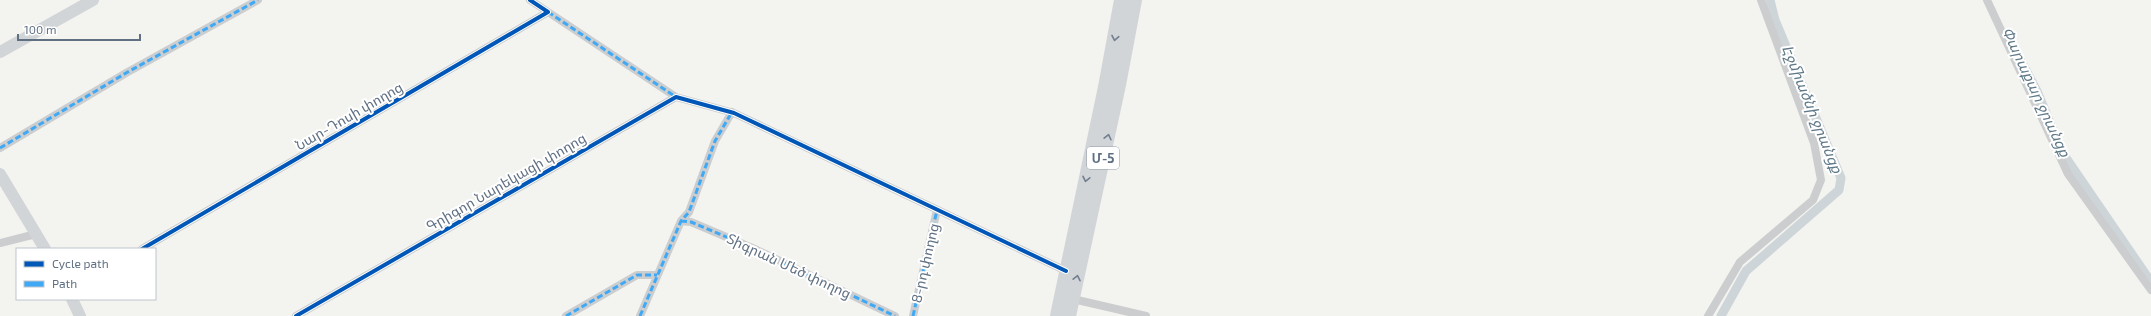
<svg xmlns="http://www.w3.org/2000/svg" width="2151" height="316" font-family="'Exo 2','Noto Sans Armenian',sans-serif">
<rect width="100%" height="100%" fill="#f3f3f0"/>
<g fill="none" stroke-linecap="round" stroke-linejoin="round">
<path stroke="#ced5d8" stroke-width="9" d="M 2006,33 L 2037,91 L 2062,152 L 2151,282
M 1721,316 L 1746,271 L 1839,190 L 1841,178 L 1775,20 L 1770,0"/>
<path stroke="#cccdce" stroke-width="8" d="M 1987,0 L 2068,174 L 2151,290
M 548,12 L 676,97
M 0,148 L 126,73 L 258,0
M 681,221 L 691,222 L 757,250 L 895,316
M 0,243 L 36,234
M 142,249 L 548,12 L 530,0
M 1073,299 L 1146,316
M 296,316 L 676,97 L 734,113 L 1066,271
M 566,316 L 637,275 L 657,275
M 640,316 L 681,221 L 689,212 L 715,141 L 732,112
M 913,316 L 937,210
M 1708,316 L 1740,262 L 1813,200 L 1821,180 L 1814,143 L 1761,0"/>
<path stroke="#d2d5d8" stroke-width="12" d="M 0,52 L 93,0
M 0,174 L 45,249
M 72,299 L 80,316"/>
<path stroke="#d2d5d8" stroke-width="14" d="M 1057,316 L 1105,87 L 1121,0
M 1069,316 L 1119,85 L 1135,0"/>
<path stroke="#3fa9f5" stroke-width="3" stroke-dasharray="6 3" stroke-linecap="butt" d="M 548,12 L 676,97
M 0,148 L 126,73 L 258,0
M 681,221 L 691,222 L 757,250 L 895,316
M 566,316 L 637,275 L 657,275
M 640,316 L 681,221 L 689,212 L 715,141 L 732,112
M 913,316 L 937,210"/>
<defs>
<path id="cycleway" d="M 142,249 L 548,12 L 530,0
M 296,316 L 676,97 L 734,113 L 1066,271"/>
</defs>
<use href="#cycleway" stroke="#fff" stroke-width="6"/>
<use href="#cycleway" stroke="#0057b8" stroke-width="4"/>
</g>
<defs><path id="oneway-chevron" d="M-2-3.5L2.5 0L-2 3.5" fill="none" stroke-width="1.6" stroke-linecap="round" stroke-linejoin="round"/></defs>
<g stroke="#717f90">
<use href="#oneway-chevron" transform="translate(1115 38) rotate(101)"/>
<use href="#oneway-chevron" transform="translate(1108 137) rotate(-77)"/>
<use href="#oneway-chevron" transform="translate(1086 179) rotate(102)"/>
<use href="#oneway-chevron" transform="translate(1077 278) rotate(-78)"/>
</g>
<g text-anchor="middle" stroke-width="4" stroke-linejoin="round" paint-order="stroke">
<rect fill="#fff" stroke="#909ba8" stroke-width="1" x="1087" y="147" width="32" height="22" rx="3"/>
<g font-size="13" font-weight="bold" fill="#607083">
<text x="1103" y="163">Մ-5</text>
</g>
<g font-size="14" fill="#607083" stroke="#fff">
<text transform="translate(349 116) rotate(-30)" y="5">Նար-Դոսի փողոց</text>
<text transform="translate(506 182) rotate(-30)" y="5">Գրիգոր Նարեկացի փողոց</text>
<text transform="translate(925 263) rotate(-77)" y="5">8-րդ փողոց</text>
<text transform="translate(789 266) rotate(25)" y="5">Տիգրան Մեծ փողոց</text>
</g>
<g font-size="15" font-style="italic" fill="#607988" stroke="#fff">
<text transform="translate(2036 92) rotate(65)" y="5">Փարաքար ջրանցք</text>
<text transform="translate(1812 109) rotate(68)" y="5">Էջմիածնի ջրանցք</text>
</g>
</g>
<rect x="16" y="248" width="140" height="52" fill="#ffffff" stroke="#bfc6cd"/>
<rect x="24" y="261" width="20" height="6" fill="#0057b8" stroke="#bfc6cd"/>
<text x="52" y="268" font-size="12" fill="#607083">Cycle path</text>
<rect x="24" y="281" width="20" height="6" fill="#3fa9f5" stroke="#bfc6cd"/>
<text x="52" y="288" font-size="12" fill="#607083">Path</text>
<path d="M18 34v6h122v-6" fill="none" stroke="#607083" stroke-width="2"/>
<text x="24" y="34" font-size="12" fill="#607083" stroke="#ffffff" stroke-width="3" paint-order="stroke">100 m</text>
</svg>
